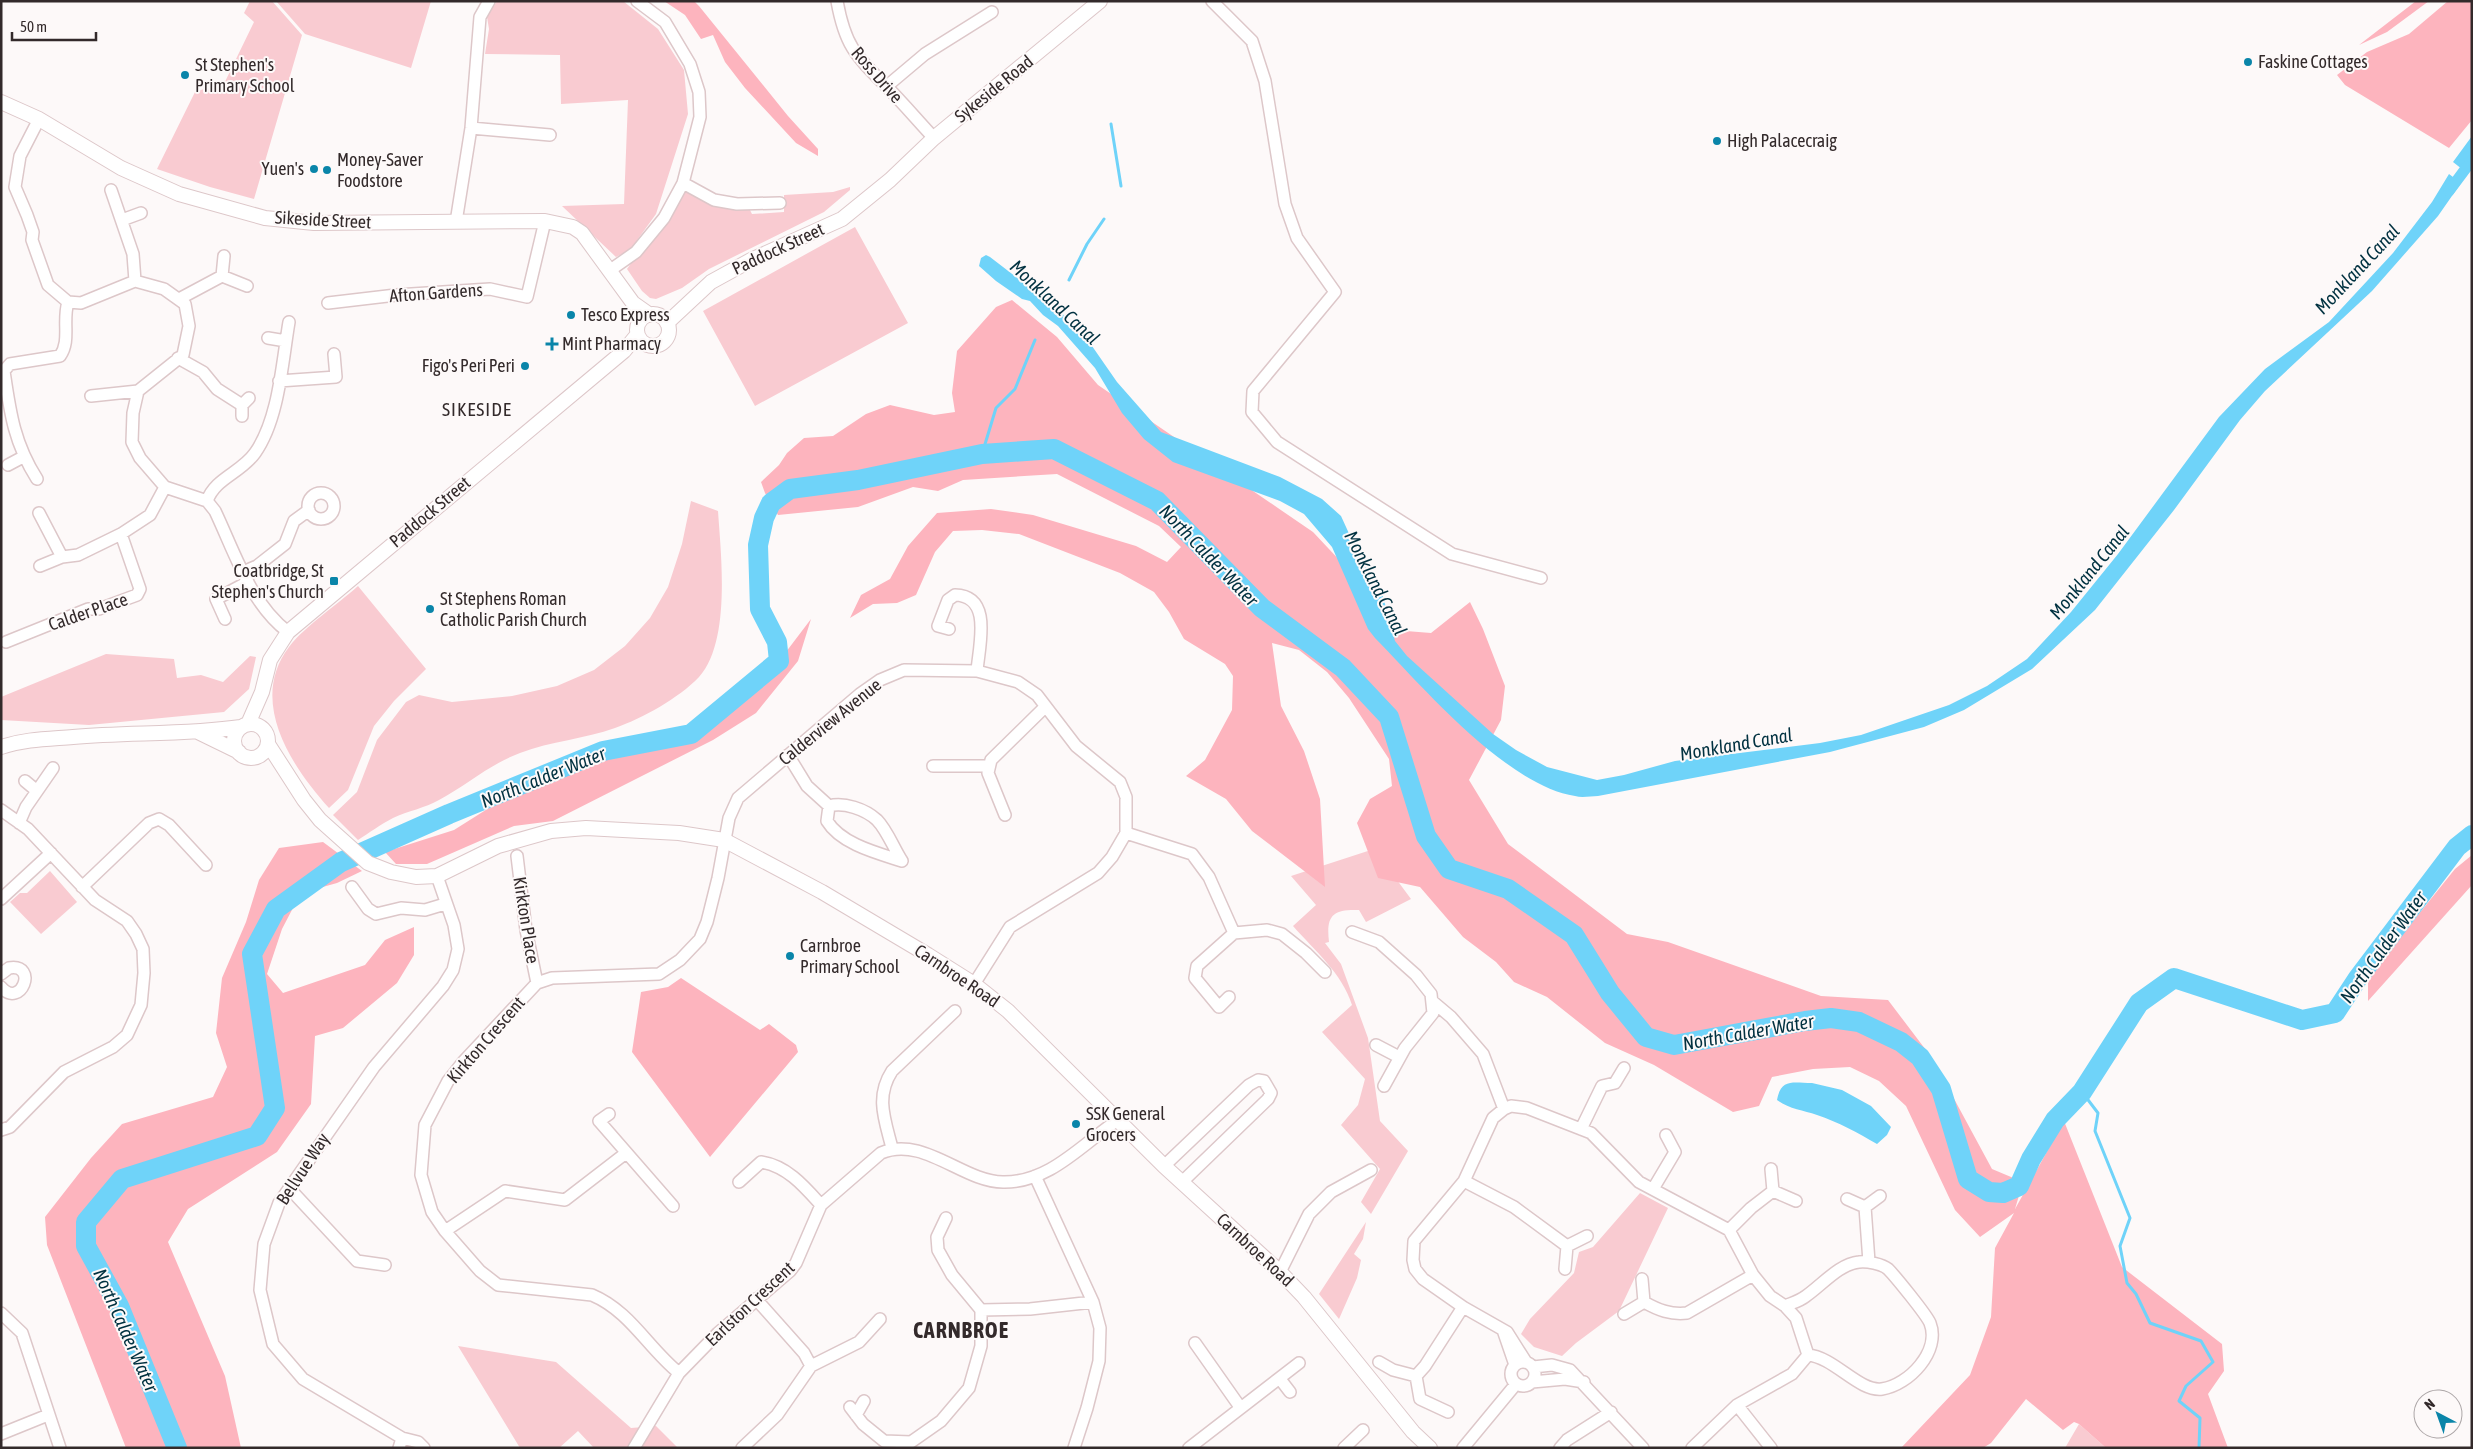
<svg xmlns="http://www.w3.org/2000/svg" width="2473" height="1449" font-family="'Asap Condensed',sans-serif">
<rect width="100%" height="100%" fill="#fdf9f9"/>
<path fill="#f9cbd1" d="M 250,1 L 272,1 L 302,35 L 254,199 L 210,187 L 157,169 L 195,92 L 207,88 L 220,92 L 254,22 L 244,13 Z
M 276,1 L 431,1 L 411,68 L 305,34 Z
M 497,1 L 623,1 L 658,29 L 684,70 L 688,114 L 656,214 L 630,250 L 616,257 L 562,206 L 624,204 L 628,100 L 561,104 L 560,55 L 485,54 L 489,29 L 487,17 Z
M 850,187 L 850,190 L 824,212 L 709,269 L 682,288 L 656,299 L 650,298 L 642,291 L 627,269 L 680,193 L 687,190 L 716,207 L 749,208 L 752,214 L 784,212 L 784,195 L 833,192 Z
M 855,227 L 908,323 L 755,406 L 703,311 Z
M 691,501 L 718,511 C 721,556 731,641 699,677 C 679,698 643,718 615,728 C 585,739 551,741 520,753 C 490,764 467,785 439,800 C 425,808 408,811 393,818 C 381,824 369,833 358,840 L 333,815 L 357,792 L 377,740 L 406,702 L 419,695 L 452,702 L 512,696 L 557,686 L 594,670 L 625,646 L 650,618 L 668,587 L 682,544 Z
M 358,586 L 426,669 L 394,701 L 374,726 L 348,790 L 329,808 C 291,766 248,701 289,647 C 305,626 338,604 358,586 Z
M 106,654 L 174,659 L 177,678 L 201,675 L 223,682 L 250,656 L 256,657 L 249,689 L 224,712 L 89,725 L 1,720 L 1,697 Z
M 1374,849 L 1411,899 L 1366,922 L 1359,910 C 1332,909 1326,916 1329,942 L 1325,943 L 1341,964 L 1368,1038 L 1380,1121 L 1408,1151 L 1371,1214 L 1361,1202 L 1380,1169 L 1341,1125 L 1358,1105 L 1365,1079 L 1322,1032 L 1352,1005 C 1342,973 1315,951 1293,926 L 1316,905 L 1291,876 Z
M 50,871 L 77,902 L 41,934 L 10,902 L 20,893 L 27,893 Z
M 1640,1193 L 1668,1208 L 1619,1311 L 1576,1343 L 1562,1356 L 1534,1347 L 1521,1334 L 1530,1319 L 1574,1273 L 1579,1252 L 1593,1247 Z
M 1366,1222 L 1363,1239 L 1354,1254 L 1361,1260 L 1357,1278 L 1339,1319 L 1319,1294 Z
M 458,1346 L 556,1362 L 631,1428 L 656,1426 L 678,1448 L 594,1448 L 578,1431 L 559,1448 L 520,1448 Z
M 2079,1424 L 2106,1448 L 2065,1448 Z"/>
<path fill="#fdb4be" d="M 664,1 L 694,1 L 699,6 L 788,116 L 818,149 L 818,156 L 796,143 L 745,88 L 725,62 L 713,35 L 701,39 L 685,15 Z
M 2416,1 L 2429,1 L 2387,32 L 2359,45 Z
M 2448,1 L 2472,1 L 2472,120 L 2449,148 L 2345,85 L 2337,75 L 2367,52 L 2409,34 Z
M 1012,300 L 1057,337 L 1098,385 L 1313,532 L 1406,631 L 1431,633 L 1470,602 L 1483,629 L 1505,686 L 1501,720 L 1469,780 L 1508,844 L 1627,934 L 1668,942 L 1821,996 L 1888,1000 L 1932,1058 L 1992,1169 L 2023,1182 L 2015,1209 L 2064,1121 L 2122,1267 L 2222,1344 L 2224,1371 L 2208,1394 L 2228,1448 L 2106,1448 L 2079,1424 L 2074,1422 L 2063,1430 L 2026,1399 L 1991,1443 L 1983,1448 L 1901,1448 L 1970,1375 L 1991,1317 L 1995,1248 L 2014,1213 L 1980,1237 L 1955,1210 L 1906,1106 L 1879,1081 L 1850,1067 L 1813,1069 L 1772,1077 L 1759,1106 L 1733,1112 L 1654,1065 L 1605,1043 L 1547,997 L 1514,982 L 1496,962 L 1463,937 L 1420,887 L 1378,878 L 1357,823 L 1370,799 L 1392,786 L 1389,759 L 1349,698 L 1327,672 L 1299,650 L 1272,643 L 1281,706 L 1304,751 L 1320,799 L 1325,887 L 1252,831 L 1226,799 L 1186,776 L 1205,760 L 1232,710 L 1233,676 L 1225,664 L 1184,639 L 1169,612 L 1154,592 L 1120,573 L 1019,534 L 982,530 L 953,531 L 935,552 L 916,595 L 897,603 L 873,604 L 850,618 L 861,595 L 890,579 L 908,546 L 937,513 L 991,509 L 1033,515 L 1136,546 L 1167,562 L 1181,547 L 1159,526 L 1057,474 L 963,480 L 938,491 L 913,487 L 858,507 L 778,515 L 765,493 L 761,482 L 779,465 L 787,453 L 804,438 L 833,436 L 866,414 L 890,405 L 934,415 L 955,412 L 952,393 L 957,351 L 996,307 Z
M 811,619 L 798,661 L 756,713 L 713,740 L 553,821 L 514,826 L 427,864 L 396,864 L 385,852 L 454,830 L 500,801 L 591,759 L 674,744 L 733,705 L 767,677 Z
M 323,842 L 362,871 L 337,883 L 312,890 L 294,906 L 282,929 L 267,974 L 283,993 L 365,965 L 385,940 L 414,927 L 414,955 L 397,983 L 343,1028 L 315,1036 L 311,1104 L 277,1152 L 188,1209 L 168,1242 L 225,1376 L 241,1448 L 126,1448 L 47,1245 L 45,1217 L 91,1158 L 122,1124 L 213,1097 L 227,1067 L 216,1033 L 222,978 L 246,922 L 259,880 L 279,848 Z
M 2472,855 L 2472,885 L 2368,1001 L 2368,977 L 2455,869 Z
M 681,978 L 760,1030 L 769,1024 L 796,1045 L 798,1052 L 710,1157 L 632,1052 L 641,992 L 668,987 Z"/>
<path fill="#6fd3f9" d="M 2472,136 L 2472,166 L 2467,173 L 2453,162 Z
M 2449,174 L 2461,183 L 2438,216 L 2372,291 L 2265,391 L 2240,420 L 2174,510 L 2095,610 L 2032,669 L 1964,710 L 1924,727 L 1830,752 L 1598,796 C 1591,796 1582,798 1575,796 C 1506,785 1423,687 1375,638 L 1368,629 L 1332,547 L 1304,514 L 1280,501 L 1173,462 L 1144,439 L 1122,413 L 1095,368 L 1058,326 L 1043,315 L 1030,301 L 1022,299 L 996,281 L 979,266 L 981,258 L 986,255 L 990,257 L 1058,309 L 1092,346 L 1117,382 L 1161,432 L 1280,477 L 1322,499 L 1341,516 L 1362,562 L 1381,589 L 1395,641 L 1407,656 L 1493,734 L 1516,750 L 1547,767 L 1597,780 L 1624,775 L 1675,761 L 1820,743 L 1861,735 L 1949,705 L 1987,686 L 2027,659 L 2071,612 L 2118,554 L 2219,417 L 2265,369 L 2329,322 L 2393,253 L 2432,202 Z
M 1812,1083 L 1842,1090 L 1871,1106 L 1891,1127 L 1887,1135 L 1877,1144 C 1858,1133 1838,1122 1817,1115 C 1803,1110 1789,1109 1777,1100 C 1781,1078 1793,1083 1812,1083 Z"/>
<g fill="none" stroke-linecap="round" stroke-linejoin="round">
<path stroke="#6fd3f9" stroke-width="3" d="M 1111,124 L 1121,186
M 1069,280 L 1087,244 L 1104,219
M 982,454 L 996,408 L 1015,389 L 1035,340
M 2082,1092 L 2098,1113 L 2095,1131 L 2130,1218 L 2120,1246 L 2127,1283 L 2136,1294 L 2150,1323 L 2201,1341 L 2213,1362 L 2186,1386 L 2179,1401 L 2200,1418 L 2199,1448"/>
<path stroke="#6fd3f9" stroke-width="11" d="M 2449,191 L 2472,160"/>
<path stroke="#6fd3f9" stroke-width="20" d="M 177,1448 L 119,1306 L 86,1246 L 86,1222 L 122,1179 L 257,1136 L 275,1108 L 252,954 L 276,909 L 341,862 L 449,814 L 603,751 L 691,734 L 779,661 L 777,642 L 760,609 L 758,545 L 764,518 L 771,503 L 790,489 L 858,480 L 982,454 L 1054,449 L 1157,501 L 1262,608 L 1343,668 L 1389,717 L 1426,836 L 1449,869 L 1508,889 L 1574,935 L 1610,993 L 1646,1037 L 1674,1045 L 1805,1021 L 1831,1018 L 1859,1022 L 1901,1042 L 1920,1057 L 1941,1089 L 1968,1179 L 1989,1192 L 2003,1193 L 2019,1186 L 2031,1159 L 2055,1120 L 2082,1092 L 2139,1003 L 2174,978 L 2302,1020 L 2335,1013 L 2358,978 L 2457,847 L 2472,835"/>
<defs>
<path id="minor" d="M 837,1 C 845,46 856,56 886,86 C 903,103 918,121 934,138
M 1212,1 L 1252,41 L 1265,81 L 1285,204 L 1297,238 L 1335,292 L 1253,391 L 1252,412 L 1277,442 L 1452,554 L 1541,578
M 887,86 L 925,54 L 992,12
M 39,119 L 20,156 L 15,187 L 27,215 L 33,232 L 32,240 L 48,285 L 68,302
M 471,128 L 550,135
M 683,183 L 714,200 L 737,204 L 780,203
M 111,190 L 133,254 L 135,281
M 122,220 L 141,213
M 456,222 L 471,128 L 480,17 L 489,1
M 609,271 L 636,252 L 664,218 L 683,183 L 700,117 L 699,92 L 690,64 L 665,22 L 637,1
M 222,276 L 224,256
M 179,299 L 222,276 L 247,286
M 68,302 L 81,303 L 135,281 L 164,289 L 185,304 L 189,326 L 183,355 L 138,391 L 133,413 L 132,442 L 140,458 L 165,487
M 328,303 L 396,295 L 490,289 L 527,297 L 545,221
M 268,338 L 286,341
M 178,358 L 203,372 L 217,389 L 242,405
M 279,381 L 336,377 L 334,354
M 91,396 L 138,391
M 242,416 L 242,405 L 249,398
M 8,465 L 23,457
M 37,479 C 14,443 10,412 4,371 L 10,364 L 60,356 C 71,341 62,321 68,302
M308 506a13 13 0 1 1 26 0a13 13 0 1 1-26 0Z
M 207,501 C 215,478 241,473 255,453 C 279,419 282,363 289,322
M 39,513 L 62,557
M 40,566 L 62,557 L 78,555 L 121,534 L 150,515 L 165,487 L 207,501 L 215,511 C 235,553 250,603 288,632
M 243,572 L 257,566 L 285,544 L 294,521 L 309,510
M 225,619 L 216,599 L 248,582
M 949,629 L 938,626 L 948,600 L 955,595 C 993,596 979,645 977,671
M 6,642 L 88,609 L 99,609 L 137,595 L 140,589 L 121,534
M 788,755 L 807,786 L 829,806 C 844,802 865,809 877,820 C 887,830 894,849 902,861 C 877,853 841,844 827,821 L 829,806
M 933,766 L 989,766
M 25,781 L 37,791
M 1,810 L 28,829 L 95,900 L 127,921 L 136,934 L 143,949 L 144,973 L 141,1005 L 127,1035 L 113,1047 L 64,1072 L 10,1127 L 1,1130
M 1005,815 L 988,773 L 991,760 L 1045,707
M 19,823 L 26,807 L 53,768
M 1126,833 L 1192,854 L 1209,877 L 1234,933
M 517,856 L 526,930 L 537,983
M 82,887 L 149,823 L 159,819 L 169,825 L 206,865
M 352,887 L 368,909 L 376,914 L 401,908 L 425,910 L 445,904
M 1,899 L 51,853
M 1352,932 L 1379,942 L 1416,975 L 1431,994 L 1433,1013 L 1405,1048 L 1384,1086
M 1,974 L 9,968 C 39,963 21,1010 1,987
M 1229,997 L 1219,1007 L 1195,978 L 1197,966 L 1234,933 L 1267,930 L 1282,934 L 1306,953 L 1325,972
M 1432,1001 L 1451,1017 L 1483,1054 L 1504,1109
M 1376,1045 L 1399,1057
M 609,1114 L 599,1121 L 673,1206
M 1581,1129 L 1602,1086 L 1615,1083 L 1624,1068
M 892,1148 C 885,1120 875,1097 892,1071 L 955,1011
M 1164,1166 L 1249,1085 L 1258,1080 L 1264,1081 L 1271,1093 L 1268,1099 L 1182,1182
M 1035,1176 L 1093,1302 L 1100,1328 L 1099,1361 L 1087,1408 L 1074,1448
M 1464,1181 L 1514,1207 L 1567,1246 L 1565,1269
M 739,1182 L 761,1162 C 787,1166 804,1186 821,1205
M 289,1188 L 357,1261 L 385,1265
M 1653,1189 L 1675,1152 L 1666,1135
M 1773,1191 L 1796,1201
M 1847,1199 L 1865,1207 L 1880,1196
M 1865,1207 L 1869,1262
M 1729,1230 L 1751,1208 L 1773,1191 L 1771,1169
M 445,1231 L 505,1191 L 565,1200 L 626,1153
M 1567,1246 L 1587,1236
M 1280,1272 L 1309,1214 L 1331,1192 L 1371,1170
M 756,1299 L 804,1353 L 811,1366
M 1644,1302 C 1658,1310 1671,1315 1687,1313 L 1753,1275
M 1785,1306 C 1792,1303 1800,1301 1806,1296 C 1822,1285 1839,1264 1859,1262 C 1867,1261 1882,1264 1888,1269 C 1895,1276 1926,1314 1930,1323 C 1941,1351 1909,1385 1882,1389 C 1859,1392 1834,1357 1808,1355
M 981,1310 L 1030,1309 L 1093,1302
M 1,1313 L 22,1333 L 60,1448
M 1624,1314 L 1644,1302 L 1642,1279
M 1504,1333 L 1515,1365
M 1195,1343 L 1240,1407
M1511 1374a12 12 0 1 1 24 0a12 12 0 1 1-24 0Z
M 1379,1362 L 1393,1370 L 1416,1376 L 1420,1399 L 1448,1412
M 1526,1362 L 1507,1332 L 1463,1307 L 1423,1279 L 1415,1269 L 1413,1260 L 1414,1241 L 1464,1181 L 1493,1118 L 1504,1109 L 1511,1106 L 1527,1108 L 1591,1133 L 1639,1182 L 1729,1230 L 1753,1275 L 1770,1296 L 1785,1306 L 1796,1318 L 1808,1355 L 1792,1374 L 1737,1405 L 1692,1448
M 1533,1367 L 1552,1365 L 1570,1370 L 1643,1448
M 679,1373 C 648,1348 630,1311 592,1295 L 498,1285 L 480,1271 L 445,1231 L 432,1212 L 421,1175 L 425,1125 L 448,1081 L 463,1062 L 537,983 L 552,978 L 659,974 L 680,960 L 700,939 L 707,922 L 718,878 L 729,818 L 738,798 L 860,694 L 880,680 L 904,670 L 977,671 L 1018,682 L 1037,695 L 1076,746 L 1120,782 L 1126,797 L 1126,833 L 1112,857 L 1098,873 L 1010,927 L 974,984
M 1416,1376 L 1425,1366 L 1463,1307
M 1280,1379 L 1290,1392
M 1532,1382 L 1565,1379 L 1584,1382
M 1737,1405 L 1771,1448
M 850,1407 L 863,1424 L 884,1441 L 911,1442 L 941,1421 L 969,1388 L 981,1346 L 981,1310 L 952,1275 L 938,1250 L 937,1237 L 946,1218
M 856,1415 L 864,1401
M 1,1434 L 48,1415
M 402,1438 L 303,1379 L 273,1344 L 260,1290 L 264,1244 L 279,1203 L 374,1067 L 443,986 L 453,970 L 458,949 L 454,925 L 437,876
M 399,1448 L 402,1438 L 418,1442 L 424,1448
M 634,1448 L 679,1373 L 718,1333 L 790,1271 L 796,1263 L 821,1205 L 881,1153 C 923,1135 963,1182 1003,1182 C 1050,1183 1083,1143 1118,1120
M 742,1448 L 777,1415 L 811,1366 L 859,1342 L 880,1319
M 1189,1448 L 1299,1363
M 1344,1448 L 1363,1430
M 1463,1448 L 1516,1384
M 1560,1448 L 1567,1440 L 1611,1412"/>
<path id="tertiary" d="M 1,102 L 39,119 L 121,168 L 179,194 L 265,218 L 314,223 L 545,221 L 573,227 L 582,233 L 633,303 L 650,315
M637 330a16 16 0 1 1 32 0a16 16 0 1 1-32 0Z
M 667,323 L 711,282 L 751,260 L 842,219 L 890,180 L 934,138 L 1100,1
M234 741a17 17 0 1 1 34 0a17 17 0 1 1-34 0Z
M 248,724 L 262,692 L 270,660 L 288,632 L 624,351 L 637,335
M 198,732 L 239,752
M 268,744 L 304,800 L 320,820 L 368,863 L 391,872 L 416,877 L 437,876 L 498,846 L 551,831 L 586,828 L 679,833 L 724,840 L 822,892 L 928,955 L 974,984 L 1008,1011 L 1164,1166 L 1280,1272 L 1304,1297 L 1413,1432 L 1430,1448
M 1,747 C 25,739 48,739 73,737 C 129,732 186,735 241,727"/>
</defs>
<use href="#minor" stroke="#ddc7c9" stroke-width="14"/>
<use href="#tertiary" stroke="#ddc7c9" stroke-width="16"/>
<use href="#minor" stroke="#fff" stroke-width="11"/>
<use href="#tertiary" stroke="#fff" stroke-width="14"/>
</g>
<g fill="#0a85a9" stroke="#fdf9f9" stroke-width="2">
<circle cx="2248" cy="62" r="5"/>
<circle cx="185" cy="75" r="5"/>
<circle cx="1717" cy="141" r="5"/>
<circle cx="314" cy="169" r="5"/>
<circle cx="327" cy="170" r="5"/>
<circle cx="571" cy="315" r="5"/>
<path d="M549.5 336.5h5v5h5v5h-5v5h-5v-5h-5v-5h5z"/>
<circle cx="525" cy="366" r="5"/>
<rect x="329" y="576" width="10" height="10" rx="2.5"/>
<circle cx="430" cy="609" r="5"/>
<circle cx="790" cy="956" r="5"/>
<circle cx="1076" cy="1124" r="5"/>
</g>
<g text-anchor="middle" stroke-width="4" stroke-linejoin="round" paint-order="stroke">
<g font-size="18" fill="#332a2b" stroke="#fdf9f9" text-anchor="start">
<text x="2258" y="68">Faskine Cottages</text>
<text x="195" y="71">St Stephen's<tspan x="195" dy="21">Primary School</tspan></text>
<text x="1727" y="147">High Palacecraig</text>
<text x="337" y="166">Money-Saver<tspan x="337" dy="21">Foodstore</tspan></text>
<text x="304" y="175" text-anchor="end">Yuen's</text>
<text x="581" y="321">Tesco Express</text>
<text x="562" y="350">Mint Pharmacy</text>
<text x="515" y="372" text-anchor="end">Figo's Peri Peri</text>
<text x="324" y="577" text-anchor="end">Coatbridge, St<tspan x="324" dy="21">Stephen's Church</tspan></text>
<text x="440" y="605">St Stephens Roman<tspan x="440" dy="21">Catholic Parish Church</tspan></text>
<text x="800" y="952">Carnbroe<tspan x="800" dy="21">Primary School</tspan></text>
<text x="1086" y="1120">SSK General<tspan x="1086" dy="21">Grocers</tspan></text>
</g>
<g font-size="18" fill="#332a2b" stroke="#fdf9f9">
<text transform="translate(877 75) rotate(49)" y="6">Ross Drive</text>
<text transform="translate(994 89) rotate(-39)" y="6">Sykeside Road</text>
<text transform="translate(323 220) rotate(3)" y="6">Sikeside Street</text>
<text transform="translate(778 249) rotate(-25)" y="6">Paddock Street</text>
<text transform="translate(436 293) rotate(-4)" y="6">Afton Gardens</text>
<text transform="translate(430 512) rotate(-40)" y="6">Paddock Street</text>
<text transform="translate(88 612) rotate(-19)" y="6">Calder Place</text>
<text transform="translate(830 722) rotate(-39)" y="6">Calderview Avenue</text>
<text transform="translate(526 920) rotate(81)" y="6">Kirkton Place</text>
<text transform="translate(957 976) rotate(34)" y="6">Carnbroe Road</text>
<text transform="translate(486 1040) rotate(-49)" y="6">Kirkton Crescent</text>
<text transform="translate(303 1169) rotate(-57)" y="6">Bellvue Way</text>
<text transform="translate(1255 1250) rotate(43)" y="6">Carnbroe Road</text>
<text transform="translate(750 1304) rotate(-43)" y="6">Earlston Crescent</text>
</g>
<g font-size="19" font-style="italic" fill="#013140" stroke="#fdf9f9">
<text transform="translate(2357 269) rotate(-47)" y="7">Monkland Canal</text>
<text transform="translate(1055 302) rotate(43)" y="7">Monkland Canal</text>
<text transform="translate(1209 555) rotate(46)" y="7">North Calder Water</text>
<text transform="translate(2089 572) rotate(-51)" y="7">Monkland Canal</text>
<text transform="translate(1376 583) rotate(63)" y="7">Monkland Canal</text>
<text transform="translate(1736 744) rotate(-10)" y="7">Monkland Canal</text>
<text transform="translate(543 777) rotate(-22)" y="7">North Calder Water</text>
<text transform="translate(2383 947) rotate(-54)" y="7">North Calder Water</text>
<text transform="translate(1748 1032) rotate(-10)" y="7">North Calder Water</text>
<text transform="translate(126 1330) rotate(66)" y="7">North Calder Water</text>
</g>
<g font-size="19" letter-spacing="1" fill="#332a2b" stroke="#fdf9f9">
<text x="477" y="416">SIKESIDE</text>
</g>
<g font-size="22" font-weight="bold" letter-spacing="1" fill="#332a2b" stroke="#fdf9f9">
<text x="961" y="1338">CARNBROE</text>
</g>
</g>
<rect width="2473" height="1449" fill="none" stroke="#332a2b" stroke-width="5"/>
<g transform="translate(2438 1414) rotate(319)"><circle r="24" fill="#fdf9f9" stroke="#aca6a7"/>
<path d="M0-4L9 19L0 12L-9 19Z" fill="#0a85a9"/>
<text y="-8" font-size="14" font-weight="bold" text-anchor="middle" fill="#332a2b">N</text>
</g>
<path d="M12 32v8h84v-8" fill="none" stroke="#332a2b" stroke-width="2.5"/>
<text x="20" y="32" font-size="15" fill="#332a2b" stroke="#fdf9f9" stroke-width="4" paint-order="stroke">50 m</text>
</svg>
